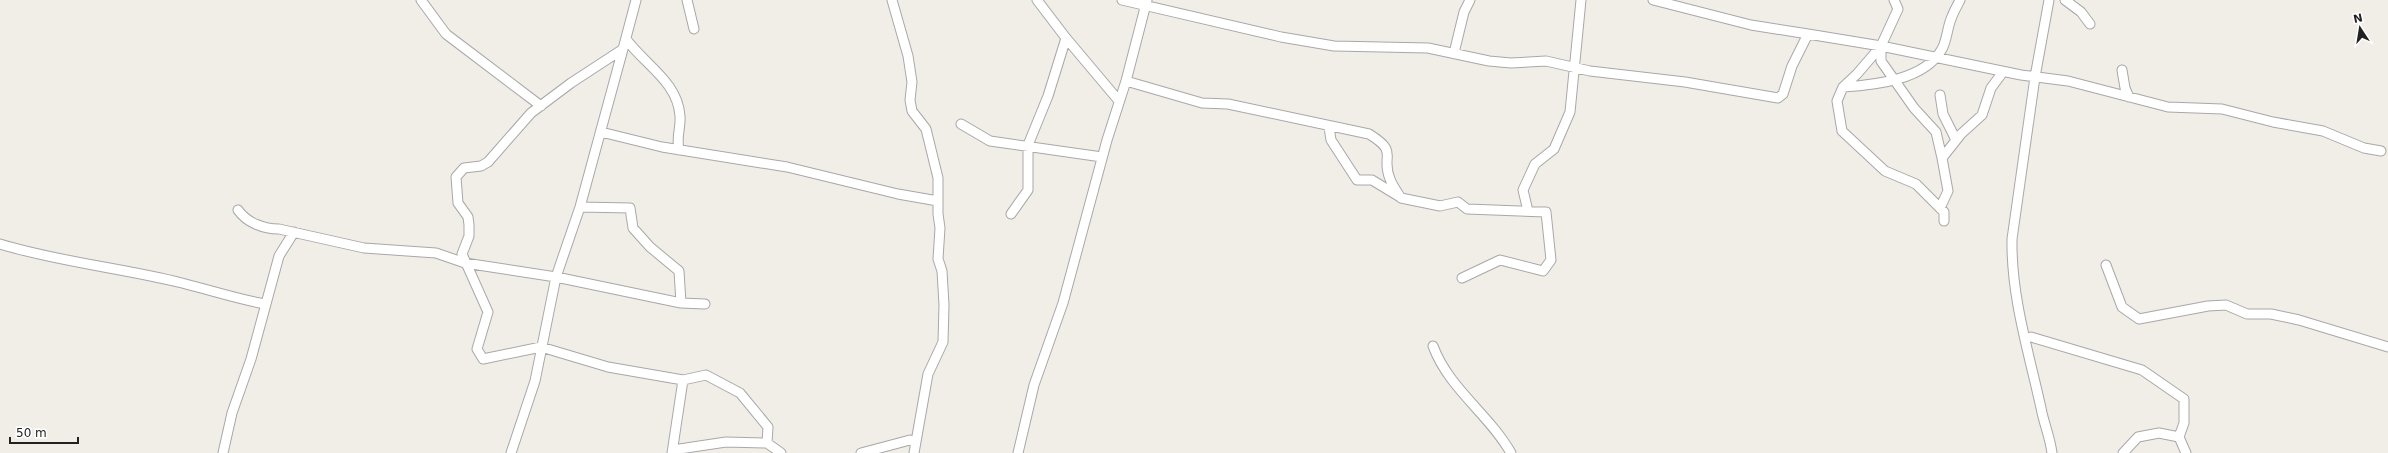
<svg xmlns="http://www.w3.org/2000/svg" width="2388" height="453" font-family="'DejaVu Sans',sans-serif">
<rect width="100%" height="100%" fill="#f1eee7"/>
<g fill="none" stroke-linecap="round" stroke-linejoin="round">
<defs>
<path id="street" d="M 421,0 L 446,34 L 541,106
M 636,0 L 623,49 L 571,83 L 531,113 L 488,162 L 481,166 L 464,168 L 456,177 L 458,203 L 468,217 L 469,225 L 469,236 L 462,254 L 488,312 L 477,349 L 483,359 L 541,347 L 608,367 L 683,380 L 706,375 L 740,393 L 768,427 L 767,443
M 687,0 L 694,29
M 892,0 L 908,56 L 912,82 L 910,100 L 912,111 L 926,129 L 938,178 L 938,214 L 940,228 L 938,259 L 942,271 L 944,305 L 943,342 L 928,374 L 914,453
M 1122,0 L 1281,37 L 1334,46 L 1428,48 L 1489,61 L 1511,63 L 1546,61 L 1590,71 L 1685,82 L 1778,98 L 1783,94 L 1792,66 L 1808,34 L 1881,46 L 2021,75 L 2068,81 L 2168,107 L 2222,109 L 2273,122 L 2323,131 L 2364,148 L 2381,151
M 1653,0 L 1751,25 L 1808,34
M 1894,0 L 1898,9 L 1881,46 L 1881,61 L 1914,108 L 1936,132 L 1942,158 L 1961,134 L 1982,115 L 1991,88 L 2003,72
M 2049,0 L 2035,77 L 2012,239 C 2011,297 2029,353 2041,408 C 2044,424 2050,437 2052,453
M 2065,0 L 2081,12 L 2090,24
M 1066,38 L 1119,101
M 626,39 C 644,64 678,82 680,116 C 681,129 676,135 679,150
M 1881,46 L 1857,74 L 1843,87 L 1837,101 L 1842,131 L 1885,171 L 1916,184 L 1944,212 L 1944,221
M 1454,53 L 1464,12 L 1470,0
M 2122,70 L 2125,88 L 2129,97
M 1126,81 L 1202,103 L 1228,104 L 1369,134 C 1400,153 1380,155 1390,179 C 1392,185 1397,192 1401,198 L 1440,206 L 1458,202 L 1467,209 L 1546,212 L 1551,260 L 1543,271 L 1500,260 L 1462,278
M 1843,87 C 1875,85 1925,80 1942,49 C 1947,40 1947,29 1951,19 C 1953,13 1957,6 1960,0
M 1940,95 L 1943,114 L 1956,140
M 961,124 L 990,141 L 1102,157
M 1329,127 L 1331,140 L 1357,180 L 1372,180 L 1400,197
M 601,132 L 662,147 L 787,167 L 898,194 L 938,201
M 580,207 L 630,208 L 633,228 L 650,247 L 679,271 L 681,303
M 1940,208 L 1948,191 L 1942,158
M 238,210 C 247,223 264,229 279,229 L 364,248 L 436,253 L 465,263 L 556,277 L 580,207 L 623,49
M 1528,211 L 1523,190 L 1535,164 L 1554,149 L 1570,112 L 1581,0
M 1011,214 L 1028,190 L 1028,145 L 1048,96 L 1066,38 L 1037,0
M 0,244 C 59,262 122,268 182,283 C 210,290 237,299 265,304
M 2106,265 L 2122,307 L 2139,319 L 2208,306 L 2226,305 L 2247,314 L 2271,314 L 2299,320 L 2388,347
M 2031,337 L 2142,370 L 2184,399 L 2184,423 L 2179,437
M 1433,346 C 1449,389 1489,414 1511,453
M 673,450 L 726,442 L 767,443 L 781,453
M 223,453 L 232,413 L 251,359 L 279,256 L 294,232
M 511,453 L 535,381 L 556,277 L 681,303 L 705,304
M 672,453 L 683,380
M 861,453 L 910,440 L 915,443
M 1018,453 L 1034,385 L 1063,303 L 1107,140 L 1126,81 L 1147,0
M 2123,453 L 2138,437 L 2159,433 L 2179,437 L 2186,453"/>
</defs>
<use href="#street" stroke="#a8a8a8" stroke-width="11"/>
<use href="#street" stroke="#fff" stroke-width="9"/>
</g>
<g transform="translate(2360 28) rotate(348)" stroke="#ffffff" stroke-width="3" paint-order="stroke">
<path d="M0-3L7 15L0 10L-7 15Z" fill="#212121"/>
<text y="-6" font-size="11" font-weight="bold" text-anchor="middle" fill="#212121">N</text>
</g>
<path d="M10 437v6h68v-6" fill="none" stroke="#212121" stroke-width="2"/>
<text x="16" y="437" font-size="12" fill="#212121" stroke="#ffffff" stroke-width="3" paint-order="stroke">50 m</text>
</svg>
